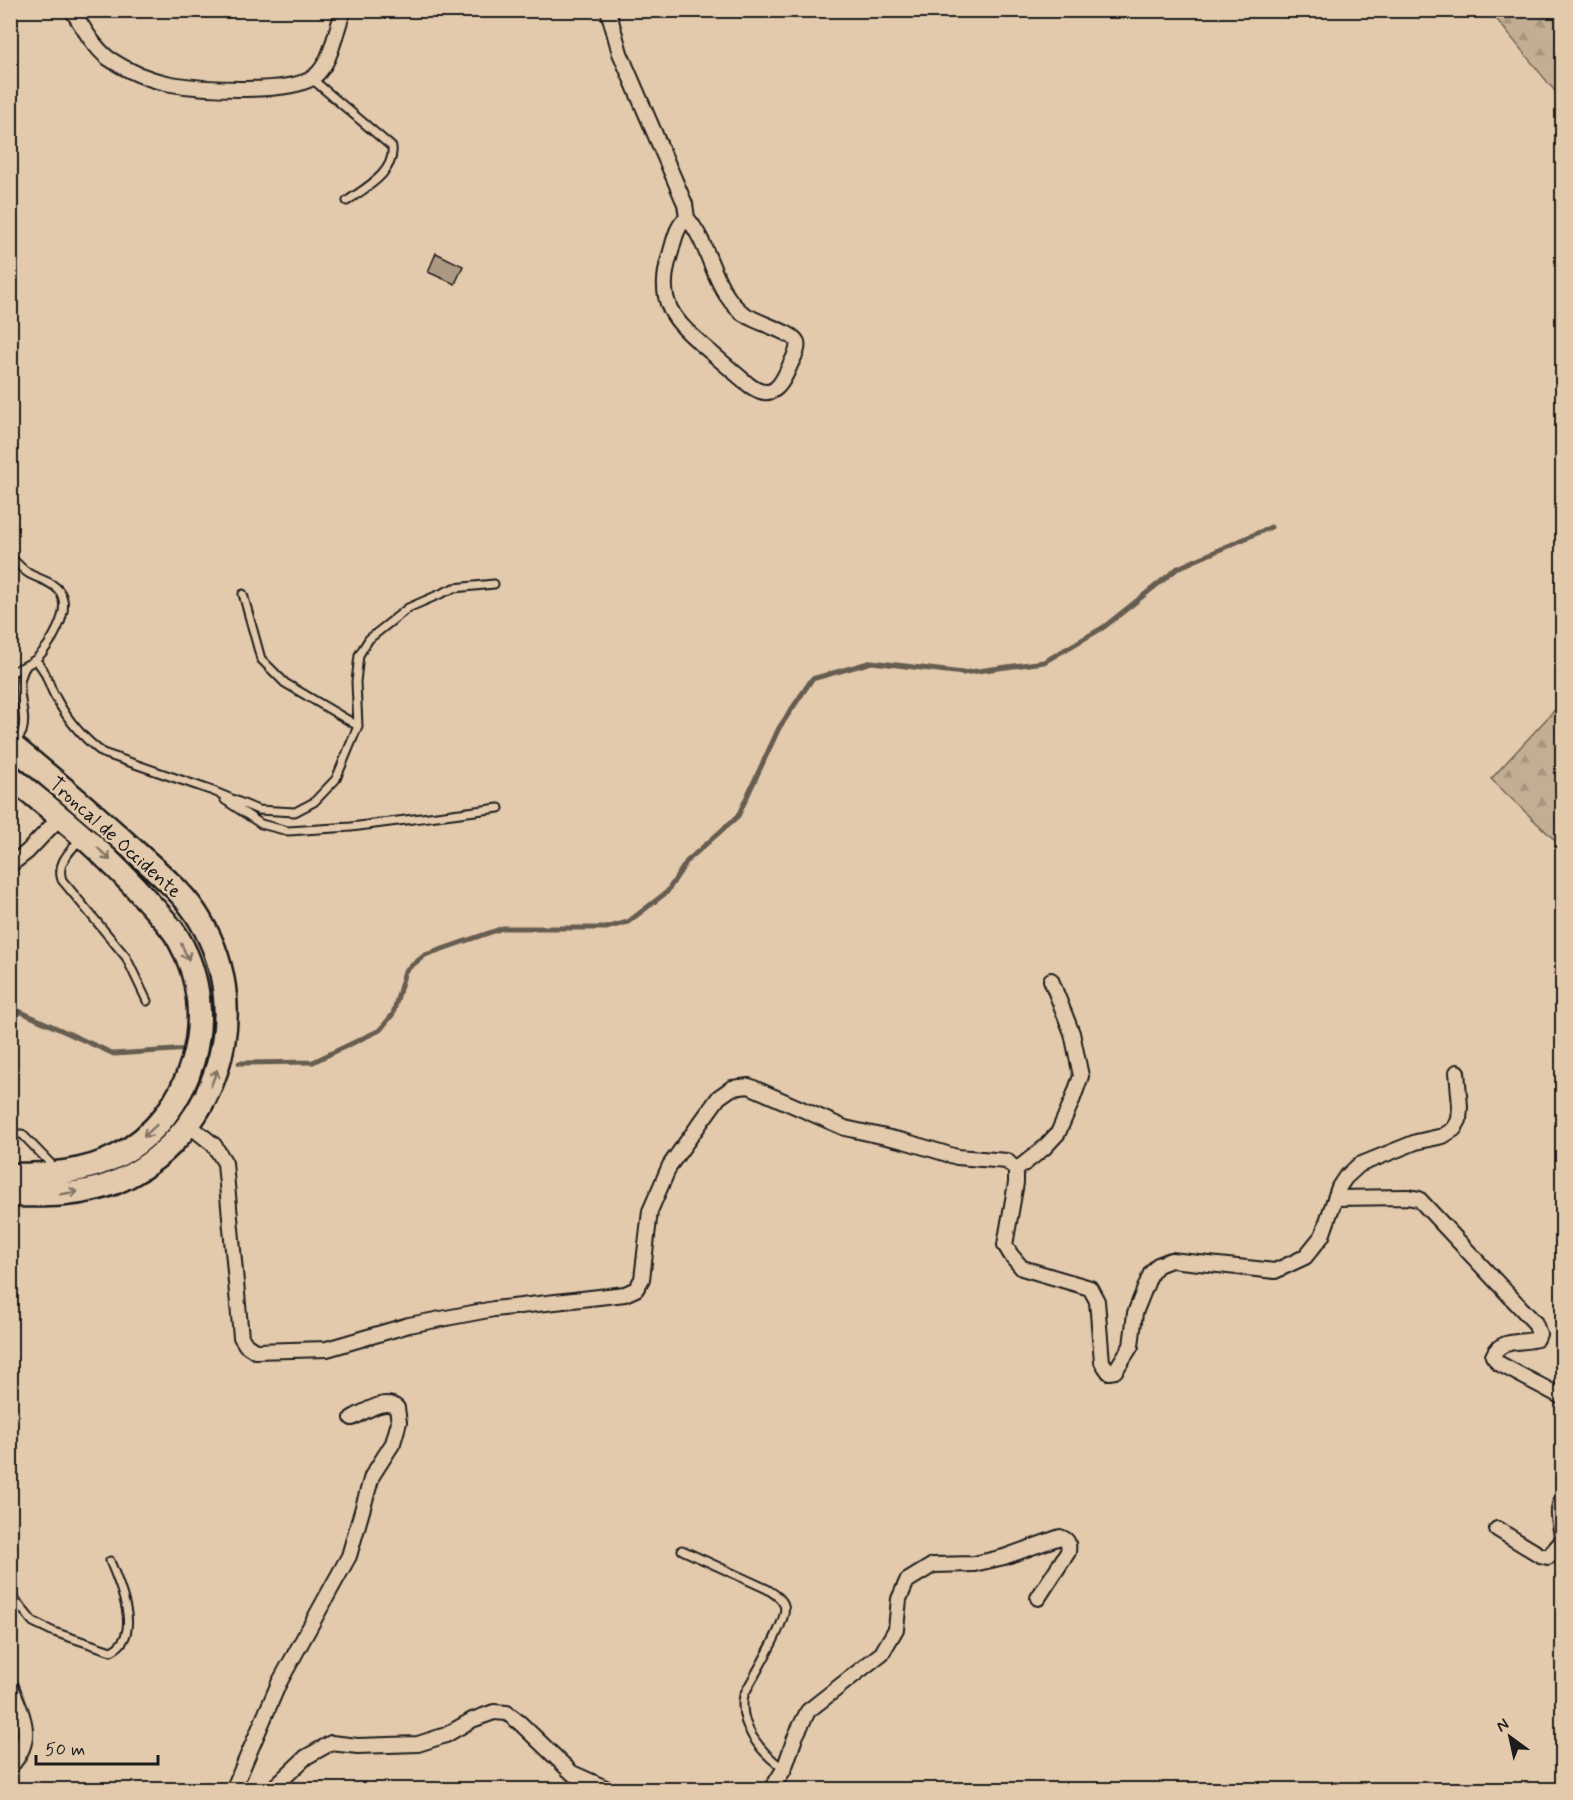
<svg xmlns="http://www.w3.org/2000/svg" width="1573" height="1800" font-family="Mynerve,sans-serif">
<defs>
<pattern id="forest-firs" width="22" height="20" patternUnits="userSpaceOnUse" patternTransform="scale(1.5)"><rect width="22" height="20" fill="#c3ae94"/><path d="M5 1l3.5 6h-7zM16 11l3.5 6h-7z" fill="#a7957f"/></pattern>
</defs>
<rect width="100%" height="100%" fill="#e4caac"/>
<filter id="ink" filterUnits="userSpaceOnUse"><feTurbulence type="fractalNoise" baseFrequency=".0167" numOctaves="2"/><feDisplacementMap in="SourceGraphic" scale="12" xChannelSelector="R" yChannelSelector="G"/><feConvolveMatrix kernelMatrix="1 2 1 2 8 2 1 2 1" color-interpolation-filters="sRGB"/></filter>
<g filter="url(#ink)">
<path fill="url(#forest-firs)" stroke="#706558" stroke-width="1.5" d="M 1490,11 L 1562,11 L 1562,100 Z
M 1562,702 L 1562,847 L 1491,779 Z"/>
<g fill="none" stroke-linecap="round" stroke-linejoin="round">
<path stroke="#665d51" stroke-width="5" d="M 10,1007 L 114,1054 L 190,1049
M 239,1063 L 313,1062 L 380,1030 L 393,1014 L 405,971 L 425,955 L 503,928 L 606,928 L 628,922 L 667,892 L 687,861 L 738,816 L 779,728 L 812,679 L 872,662 L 963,673 L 1044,662 L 1104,627 L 1178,568 L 1271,527"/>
</g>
<path fill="#ac9984" stroke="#1c1c1c" stroke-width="1.5" d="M 436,253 L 463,266 L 455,284 L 428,272 Z"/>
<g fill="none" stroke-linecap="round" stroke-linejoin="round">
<defs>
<path id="service" d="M 312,79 L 392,147 C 395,173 365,188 347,201
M 10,557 C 16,562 22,569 28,573 C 38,579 54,582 60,592 C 72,611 50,646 36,659 C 29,665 18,669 10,673
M 243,594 L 261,659 L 285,683 L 358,726
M 35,660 C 47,670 48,685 56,698 C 67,719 84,739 103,753 L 213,791 L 258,810 L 295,812 L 314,802 L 336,779 L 358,726 L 356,682 L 359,655 L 369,639 L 408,608 L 454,588 L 494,584
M 14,744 C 17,740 20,736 22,732 C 29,711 11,690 26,666
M 225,800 L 261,824 L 288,831 L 351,827 L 499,808
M 80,839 C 70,852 56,863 62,880 L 126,957 L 147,1001
M 10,1134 L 22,1134 L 54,1167
M 682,1550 L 767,1589 C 773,1593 782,1598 784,1605 C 790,1619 752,1678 744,1695 C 738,1725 760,1752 784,1769
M 10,1594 L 33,1622 L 54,1632 L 111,1651 C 144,1636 119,1584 110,1561"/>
<path id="minor" d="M 72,10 C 82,26 93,46 108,58 C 126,70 149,80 171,84 C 200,89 293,95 315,76 C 332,62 335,31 344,10
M 608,10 L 620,53 L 685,204 L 687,218 C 676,226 674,242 670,255 C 655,302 673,320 707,349 C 721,361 735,373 749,385 C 773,403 782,384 791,363 C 794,357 799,349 797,342 C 793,332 753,322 741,312 C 712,287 711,246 687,218
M 10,865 L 27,852 L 61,816
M 189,1125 L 214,1145 L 225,1163 L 241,1337 L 246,1345 L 255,1351 L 327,1349 L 409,1325 L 494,1309 L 625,1294 L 636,1289 L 642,1279 L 650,1211 L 670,1165 L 719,1097 L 732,1088 L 749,1086 L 845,1128 L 904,1141 L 957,1157 L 1007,1161 L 1016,1170 L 1016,1183 L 1005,1245 L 1011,1255 L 1022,1268 L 1090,1288 L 1097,1301 L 1102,1362 L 1109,1372 L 1115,1371 L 1131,1346 L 1135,1313 L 1151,1273 L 1158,1265 L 1171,1260 L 1275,1271 L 1305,1257 L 1322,1236 L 1339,1187 L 1345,1178 L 1359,1165 L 1416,1142 L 1443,1136 L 1454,1129 L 1459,1120 L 1460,1106 L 1457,1072
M 1016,1170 L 1044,1148 L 1058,1133 L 1072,1101 L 1081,1076 L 1072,1033 L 1051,980
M 1335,1198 L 1407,1197 L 1419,1199 L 1535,1323 L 1539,1334 L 1537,1339 C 1521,1344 1500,1338 1493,1356 L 1498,1363 L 1562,1397
M 1497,1529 L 1540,1555 L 1548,1557 L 1562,1541 C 1562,1526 1555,1513 1562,1500
M 10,1684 C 22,1716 37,1737 10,1767
M 233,1790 L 279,1683 L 349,1556 L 372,1476 L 393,1443 L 399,1422 L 397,1408 C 385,1397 365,1412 352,1418
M 271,1790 L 306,1757 L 331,1743 L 358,1746 L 418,1744 L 446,1735 L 472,1720 L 494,1712 L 507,1713 L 520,1723 L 572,1773 L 610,1790
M 771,1790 L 784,1769 L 796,1735 L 808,1711 L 882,1653 L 896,1629 L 899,1599 L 907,1581 L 933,1565 L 974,1564 L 1004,1557 L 1060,1537 C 1069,1540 1069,1544 1068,1552 L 1038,1598"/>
<path id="trunk" d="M 10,744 C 54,780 97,816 138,854 C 160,874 185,894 200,920 C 257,1014 215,1140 114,1183 C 82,1196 45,1196 10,1195
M 10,776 C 62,818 107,854 151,905 C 161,916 172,927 179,940 C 222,1015 193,1116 117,1156 C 85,1173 46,1175 10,1175"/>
</defs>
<use href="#service" stroke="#1c1c1c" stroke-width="11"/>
<use href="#minor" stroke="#1c1c1c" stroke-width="18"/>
<use href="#trunk" stroke="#1c1c1c" stroke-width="27"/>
<use href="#service" stroke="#e4caac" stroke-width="7"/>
<use href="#minor" stroke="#e4caac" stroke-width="14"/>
<use href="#trunk" stroke="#e4caac" stroke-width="22"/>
</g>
<defs><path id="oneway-shaft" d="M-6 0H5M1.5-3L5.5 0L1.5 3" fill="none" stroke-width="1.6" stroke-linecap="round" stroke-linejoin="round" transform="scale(1.5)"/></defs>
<g stroke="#807364">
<use href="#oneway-shaft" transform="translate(104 854) rotate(44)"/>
<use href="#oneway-shaft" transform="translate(185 952) rotate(65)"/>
<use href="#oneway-shaft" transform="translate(214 1078) rotate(-69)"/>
<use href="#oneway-shaft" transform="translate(150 1131) rotate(137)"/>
<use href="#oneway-shaft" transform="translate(69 1193) rotate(-8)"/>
</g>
</g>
<g text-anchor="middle" stroke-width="5" stroke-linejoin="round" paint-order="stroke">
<g font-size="20" fill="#1c1c1c" stroke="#e4caac">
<text transform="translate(116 837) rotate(42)" y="7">Troncal de Occidente</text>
</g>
</g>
<rect width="1573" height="1800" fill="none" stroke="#e4caac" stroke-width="36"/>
<rect x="18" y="18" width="1537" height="1764" fill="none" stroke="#1c1c1c" stroke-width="2" filter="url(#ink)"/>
<g transform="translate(1510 1737) rotate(327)" stroke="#e4caac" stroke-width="4.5" paint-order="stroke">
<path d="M0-4.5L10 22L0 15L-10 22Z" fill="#1c1c1c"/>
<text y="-9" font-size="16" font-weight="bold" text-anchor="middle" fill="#1c1c1c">N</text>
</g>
<path d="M36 1755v9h122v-9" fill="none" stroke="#1c1c1c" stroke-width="3"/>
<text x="45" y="1755" font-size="18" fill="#1c1c1c" stroke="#e4caac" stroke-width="4.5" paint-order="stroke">50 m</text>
</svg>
